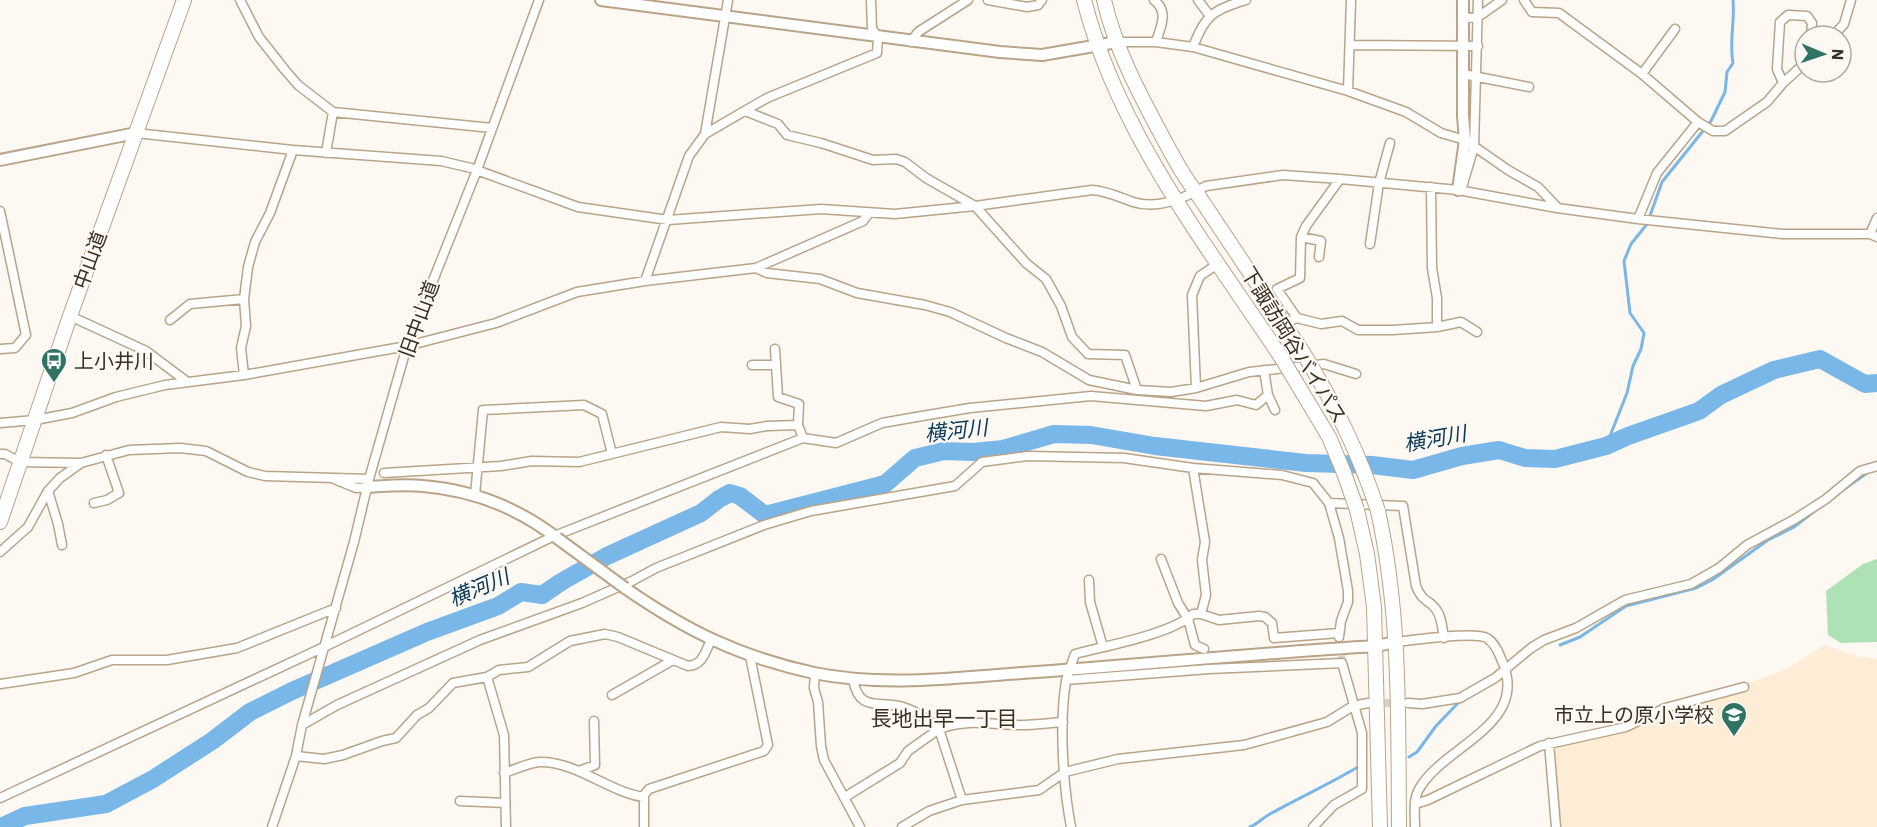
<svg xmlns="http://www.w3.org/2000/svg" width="1877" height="827" font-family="'IBM Plex Sans','Noto Sans JP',sans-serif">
<rect width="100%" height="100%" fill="#fdf8f2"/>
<path fill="#fdecd6" d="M 1824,645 L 1861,657 L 1877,659 L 1877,827 L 1559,827 L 1553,746 L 1627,730 L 1669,711 L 1786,670 Z"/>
<path fill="#ade2b6" d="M 1877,559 L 1877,642 L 1841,643 L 1828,635 L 1826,591 L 1863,564 Z"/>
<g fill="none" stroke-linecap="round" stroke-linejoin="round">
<path stroke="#79b7e8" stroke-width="3" d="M 1606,446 L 1627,393 L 1633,366 L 1641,349 L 1644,333 L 1630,313 L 1624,261 L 1631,244 L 1647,224 L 1662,182 L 1711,121 L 1725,92 L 1727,72 L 1733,63 C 1729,42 1735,21 1733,0
M 1843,490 L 1867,473
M 1560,645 L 1580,637 L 1626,606 L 1696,588 L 1712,580 L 1768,540 L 1794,527 L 1816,510
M 1409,757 L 1417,752 L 1436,726 L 1459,702
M 1250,827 C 1258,824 1262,818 1270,814 C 1299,798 1329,784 1358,767"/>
<path stroke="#79b7e8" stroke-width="18" d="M 1,827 L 25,816 L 106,804 L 153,779 L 212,741 L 250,712 L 292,691 L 427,632 L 498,606 L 521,592 L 542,595 L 561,582 L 607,556 L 701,513 L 719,499 L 730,493 L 740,496 L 765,515 L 885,484 L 915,458 L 944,451 L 973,452 L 1003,449 L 1054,434 L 1091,435 L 1155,446 L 1306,463 L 1372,465 L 1413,470 L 1462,456 L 1499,450 L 1525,458 L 1555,459 L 1606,446 L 1628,436 L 1699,411 L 1721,395 L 1774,370 L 1820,359 L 1865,384 L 1877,383"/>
<path stroke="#d5d0c9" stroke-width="8" stroke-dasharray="8 4" stroke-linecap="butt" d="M 1340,644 L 1342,658
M 1373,703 L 1402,703"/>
<defs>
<path id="minor" d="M 240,0 L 259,37 L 285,70 L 298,85 L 333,112 L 492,128
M 988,0 L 1027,7 L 1038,5 L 1042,0
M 1154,0 C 1169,12 1161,26 1156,42
M 1198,0 L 1210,16
M 1524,0 L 1532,12 L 1559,13 L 1642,74 L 1698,122 L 1713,131 L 1725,131 L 1767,102 L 1783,83 L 1805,63
M 1463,18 L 1478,17 L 1502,0
M 1833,36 L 1844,24 L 1851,0
M 911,42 L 918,32 L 968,0
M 1117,42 L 1156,42 L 1193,47 L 1348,91 L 1406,112 L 1441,133 L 1465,140 L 1508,170 L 1538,187 L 1557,207
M 1351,45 L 1478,46
M 1193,47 C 1205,15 1213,10 1246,0
M 1463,74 L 1529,87
M 1642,74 L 1675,29
M 1783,83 L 1777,69 L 1780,22 L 1788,15 L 1807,16 L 1812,23 L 1811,36
M 1348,91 L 1351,0
M 745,111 L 778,124 L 787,135 L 821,143 L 873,160 L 896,159 L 905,162 L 926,178 L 975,206 L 1026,263 L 1046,279 L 1061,306 L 1072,337 L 1088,354 L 1125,355 L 1137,390
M 136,133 L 293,150 L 441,161 L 471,168 L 578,207 L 668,220 L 821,209 L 895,214 L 975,206 L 1092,190 C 1107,191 1119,197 1133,202 C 1157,210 1185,198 1206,186 L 1283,175 L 1340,179 L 1458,190 L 1557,208 L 1638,219 L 1782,234 L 1870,234 L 1877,237
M 705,134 L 728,0
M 326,153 L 333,112
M 1431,187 L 1432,268 L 1437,298 L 1437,327
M 1462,187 L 1474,147 L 1478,0
M 0,211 L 26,335 L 15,348 L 0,349
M 1638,219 L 1657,173 L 1698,122
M 1870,234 L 1877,218
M 1370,244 L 1379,183 L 1390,143
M 1319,257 L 1321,241 L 1301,237 L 1306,226 L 1340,179
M 756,268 L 767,273 L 820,279 L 857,293 L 925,305 L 950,312 L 1006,338 L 1042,352 L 1089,380 L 1137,390 L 1171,392 L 1196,388 L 1249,372 L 1324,364 L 1356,374
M 645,281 L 689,156 L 705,134 L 767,98 L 877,53 L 878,37 L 872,29 L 871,0
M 70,316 L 146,351 L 186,381
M 1297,318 L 1321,324 L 1342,321 L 1358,330 L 1393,330 L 1437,327 L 1461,322 L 1477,332
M 170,320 L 190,304 L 244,299
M 1283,324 L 1297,318 L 1277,289 L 1300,278 L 1301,237
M 775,349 L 778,397 L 799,404 L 798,425
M 752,365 L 776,365
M 1264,370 L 1268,395 L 1275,410
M 244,375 L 241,348 L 246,326 L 244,299 L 248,267 L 255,242 L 270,213 L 293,150
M 1196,388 L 1192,295 L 1200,276 L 1219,263
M 0,423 L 35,420 L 72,413 L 116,397 L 165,385 L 244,375 L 407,346 L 496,323 L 577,292 L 645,281 L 756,268 L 863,221 L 869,213
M 0,454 L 5,454 L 20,462 L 81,463 L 129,450 L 180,448 L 206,451 L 248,472 L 265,476 L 369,479
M 1193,468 L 1205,542 L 1202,560 L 1206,595 L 1201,614
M 384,473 L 501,466 L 532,461 L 579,462 L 721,427 L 750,429 L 767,426 L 798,425 L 803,438
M 334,479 L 356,488 L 367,487
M 48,491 L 58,524 L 62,545
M 475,495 L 483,410 L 584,405 L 602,414 L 612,454
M 94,503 L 107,500 L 119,493 L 106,455
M 1329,503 L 1403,506 L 1416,586 C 1423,603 1427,598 1435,608 C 1442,616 1442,628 1444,638
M 0,552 L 28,527 L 48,491 L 60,478 L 81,463
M 1161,559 L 1178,603 L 1188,619 L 1195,645 L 1204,649
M 1089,580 L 1090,602 L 1103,647
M 1396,642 C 1414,640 1474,631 1487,638 C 1495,643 1499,653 1502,661 C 1531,726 1441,746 1418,791 C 1413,801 1415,816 1415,827
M 815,673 L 814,688 L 818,702 L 821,746 L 824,760 L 860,827
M 487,677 L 504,735 L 506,827
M 853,679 C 859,713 878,700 903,707 C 917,711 928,720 939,729 C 971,718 988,725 1020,725 C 1034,725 1049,723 1063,722
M 1066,680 L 1209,669 L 1342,663 L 1362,733 L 1362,789 L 1334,805 L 1313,827
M 0,684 L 74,673 L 112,660 L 167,660 L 237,648 L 336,608
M 612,695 L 673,660
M 1408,703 L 1422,704 L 1460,698 L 1495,678 L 1531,648 L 1544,640 L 1576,628 L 1625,600 L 1691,584 L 1719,568 L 1747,545 L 1795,519 L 1826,499 L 1860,471 L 1877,466
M 302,725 L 337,705 L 480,640 L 582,603 L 632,581 L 656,568 L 764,525 L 811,511 L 955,486 L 982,462 L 1028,456 L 1124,458 L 1193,468 L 1282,475 L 1313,483 L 1329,503 L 1339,538 L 1348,591 L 1348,602 L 1341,621 L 1339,637
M 1549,743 L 1556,827
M 296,756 L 324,759 L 343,755 L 382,741 L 396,738 L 417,715 L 429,708 L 453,683 L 487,677 L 499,670 L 528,667 L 570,641 L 605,634 L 618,637 L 688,666 C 703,665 705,652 711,640
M 579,771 L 595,765 L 594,721
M 504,773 C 514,770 528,763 539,762 C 577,761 610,793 644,797
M 845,797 L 900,763 L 908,751 L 939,729 L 962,800
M 0,798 L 324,647 L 554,536 L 803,438 L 836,443 L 882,423 L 922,416 L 970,408 L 1091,396 L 1206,406 L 1237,400 L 1256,405 L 1268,395
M 460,801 L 505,803
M 1415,804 L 1428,800 L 1540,746 L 1626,727 L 1665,708 L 1744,687
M 272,827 L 296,756 L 302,725 L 354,542 L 369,479 L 407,346 L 477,170 L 539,0
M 644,827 L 644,795 L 649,789 L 764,751 L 768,745 L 750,656
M 902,827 L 929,811 L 962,800 L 1039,790 L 1065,772 L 1118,759 L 1244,745 L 1327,722 L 1353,706 L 1368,703
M 1071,827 C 1063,785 1059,723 1066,681 C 1068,672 1072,663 1075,654 C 1105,646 1172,634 1193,614 L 1201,614 L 1219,620 L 1259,616 L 1265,617 L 1272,623 L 1274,638 L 1339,633"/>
<path id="tertiary" d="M 601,0 L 1000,52 L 1042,55 L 1117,42
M 0,160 L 136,133
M 1458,190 L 1465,140 L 1463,116 L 1463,0
M 367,487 C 385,486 405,484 423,486 C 472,490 518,508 557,538
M 625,588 C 687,631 740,657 814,673 C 883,687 953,678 1022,673 C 1140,665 1258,653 1376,646 L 1396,642"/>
<path id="trunk" d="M 1084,0 C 1118,133 1206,244 1281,357
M 1104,0 C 1115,48 1139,93 1162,136 C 1173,156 1182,175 1196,192 L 1302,351
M 1357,510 L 1367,554 L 1374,607 L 1380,827
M 1378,511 C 1401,615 1398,721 1399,827
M 0,522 L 70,316 L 184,0"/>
</defs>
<use href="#minor" stroke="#b9a487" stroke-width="11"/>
<use href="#tertiary" stroke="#b9a487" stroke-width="14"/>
<use href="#trunk" stroke="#b9a487" stroke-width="16"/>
<use href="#minor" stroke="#fff" stroke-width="8"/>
<use href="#tertiary" stroke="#fff" stroke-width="10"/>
<use href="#trunk" stroke="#fff" stroke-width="14"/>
<defs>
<path id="tertiary-bridge" d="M 557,538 L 625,588"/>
<path id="trunk-bridge" d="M 1302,351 C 1335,405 1358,450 1378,511
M 1281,357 L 1329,437 L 1344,473 L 1357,510"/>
</defs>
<use href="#tertiary-bridge" stroke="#b9a487" stroke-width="14" stroke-linecap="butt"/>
<use href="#trunk-bridge" stroke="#b9a487" stroke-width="16" stroke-linecap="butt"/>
<use href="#tertiary-bridge" stroke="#fff" stroke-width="10"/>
<use href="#trunk-bridge" stroke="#fff" stroke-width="14"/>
</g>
<defs>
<symbol id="bus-pin" viewBox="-11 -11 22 30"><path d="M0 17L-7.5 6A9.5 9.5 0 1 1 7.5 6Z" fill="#2f7365" stroke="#fdf8f2"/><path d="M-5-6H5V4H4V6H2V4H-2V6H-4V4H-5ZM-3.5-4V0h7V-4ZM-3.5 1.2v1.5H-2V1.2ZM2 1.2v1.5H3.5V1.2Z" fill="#fff"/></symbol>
<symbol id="school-pin" viewBox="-11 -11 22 30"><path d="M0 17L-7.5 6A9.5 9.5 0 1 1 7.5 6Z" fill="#2f7365" stroke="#fdf8f2"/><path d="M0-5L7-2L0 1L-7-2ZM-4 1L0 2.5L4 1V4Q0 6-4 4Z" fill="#fff"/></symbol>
</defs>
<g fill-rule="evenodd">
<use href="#bus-pin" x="39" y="346" width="30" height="40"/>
<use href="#school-pin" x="1719" y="700" width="30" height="40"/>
</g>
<g text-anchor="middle" stroke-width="4.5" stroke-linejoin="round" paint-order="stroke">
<g font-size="20" fill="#372f23" stroke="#fdf8f2">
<text transform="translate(90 260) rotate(-70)" y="7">中山道</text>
<text transform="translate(419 319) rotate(-70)" y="7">旧中山道</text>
<text transform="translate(1294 345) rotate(58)" y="7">下諏訪岡谷バイパス</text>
</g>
<g font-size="20" fill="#372f23" stroke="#fdf8f2" text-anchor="start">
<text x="74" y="368">上小井川</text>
<text x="1714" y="722" text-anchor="end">市立上の原小学校</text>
</g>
<g font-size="21" font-style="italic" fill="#053757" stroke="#fdf8f2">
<text transform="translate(956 431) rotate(-6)" y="7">横河川</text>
<text transform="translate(1435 439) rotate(-10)" y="7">横河川</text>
<text transform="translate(479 588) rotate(-23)" y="7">横河川</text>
</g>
<g font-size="21" fill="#372f23" stroke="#fdf8f2">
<text x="944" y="726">長地出早一丁目</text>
</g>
</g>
<g transform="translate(1823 54) rotate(92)"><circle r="28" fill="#fdf8f2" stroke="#aea89f" stroke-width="1.5"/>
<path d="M0-4.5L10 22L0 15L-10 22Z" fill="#2f7365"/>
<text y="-9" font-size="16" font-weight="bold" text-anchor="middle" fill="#372f23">N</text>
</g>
</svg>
